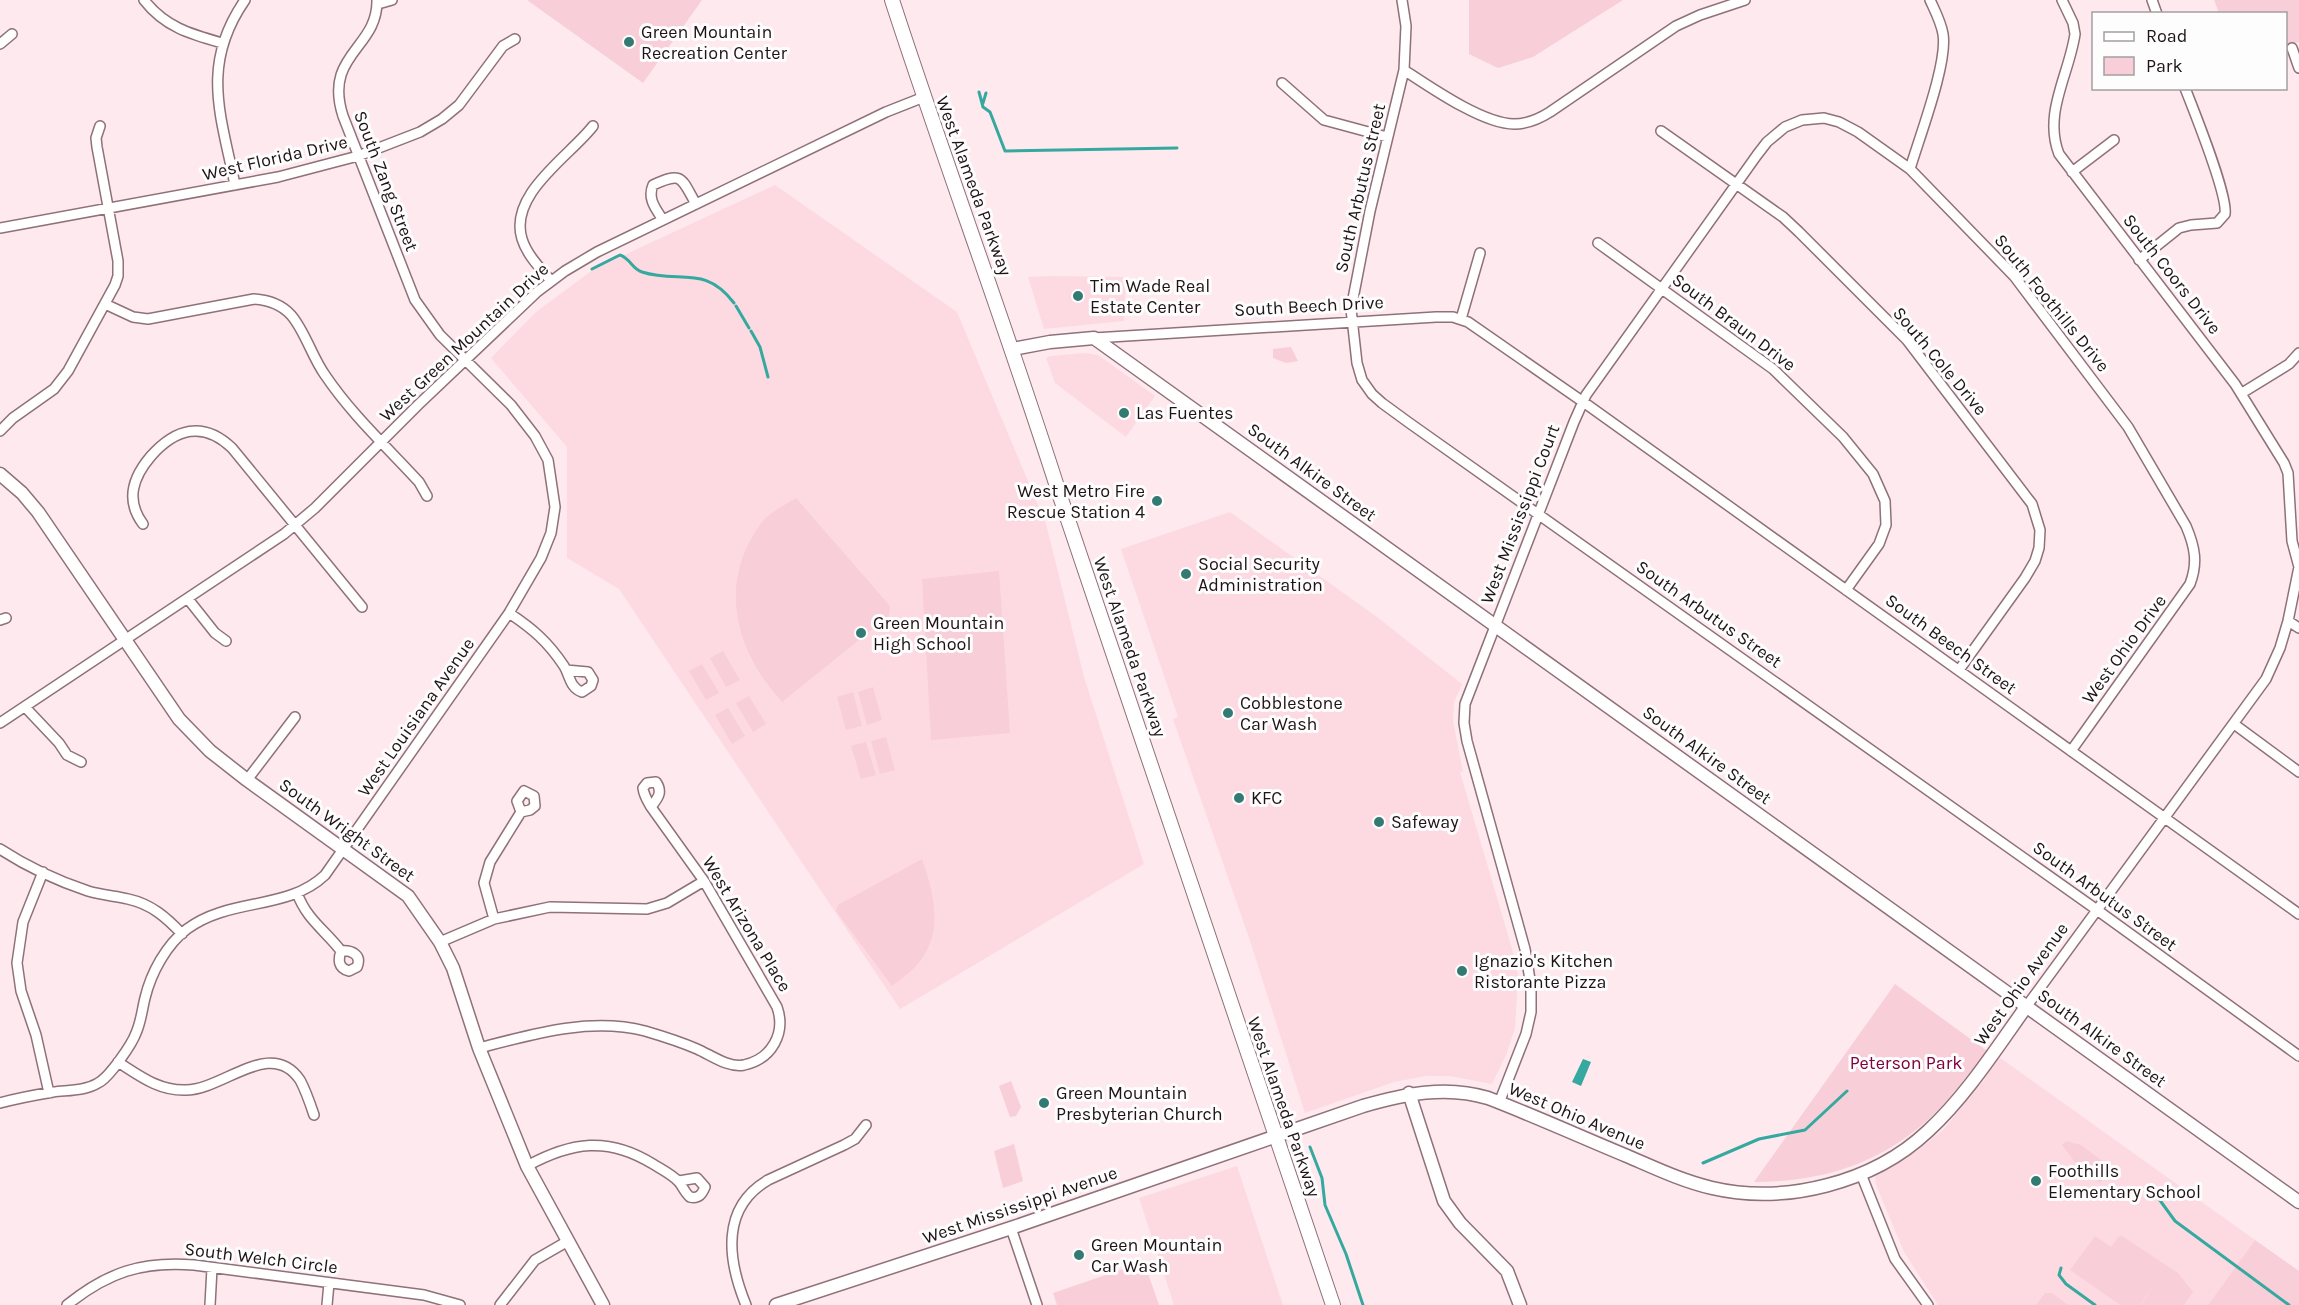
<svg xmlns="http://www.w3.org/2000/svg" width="2299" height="1305" font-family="Karla,sans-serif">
<rect width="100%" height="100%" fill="#fee9ee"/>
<path fill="#fddae2" d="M 775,185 L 957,312 L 1046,524 L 1084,677 L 1144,864 L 900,1009 L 619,589 L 567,558 L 567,447 L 491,358 L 536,312 L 594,269 Z
M 1050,276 L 1126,277 L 1124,321 L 1044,329 L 1028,277 Z
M 1085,353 L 1098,355 L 1155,396 L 1126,437 L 1055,383 L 1046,358 L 1050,356 Z
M 1230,512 L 1377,617 L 1462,684 L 1454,702 L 1453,721 L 1463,772 L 1460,772 L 1513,952 L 1518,976 L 1515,1028 L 1506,1055 L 1492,1084 L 1450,1076 L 1426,1076 L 1394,1082 L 1305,1113 L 1249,938 L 1173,719 L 1178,717 L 1121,549 Z
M 1999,1057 L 2255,1240 L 2208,1305 L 1938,1305 L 1904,1252 L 1876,1185 L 1875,1176 L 1917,1151 L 1943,1130 L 1985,1079 L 1991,1066 Z
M 1237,1166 L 1283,1305 L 1174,1305 L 1139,1198 Z"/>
<path fill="#f8ced8" d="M 527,0 L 702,0 L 643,83 Z
M 1469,0 L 1623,0 L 1533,57 L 1498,68 L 1469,54 Z
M 2214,0 L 2299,0 L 2299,42 L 2286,46 L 2286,14 L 2219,13 Z
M 1291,347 L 1298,361 L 1286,363 L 1273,358 L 1273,349 Z
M 796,498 L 890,606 L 889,616 L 782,702 C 774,692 764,681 757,669 C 729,621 727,568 762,522 C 769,513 785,505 796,498 Z
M 999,571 L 1010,733 L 931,740 L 922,579 Z
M 723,651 L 740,680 L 726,687 L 710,658 Z
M 702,664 L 719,693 L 706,700 L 689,671 Z
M 873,687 L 882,720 L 867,725 L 858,692 Z
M 853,692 L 862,726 L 846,730 L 837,697 Z
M 749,696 L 766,724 L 753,732 L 736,703 Z
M 728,708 L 745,736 L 732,744 L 715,715 Z
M 886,737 L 895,770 L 880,774 L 871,741 Z
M 866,742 L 876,775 L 861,779 L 851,746 Z
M 922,859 C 935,896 945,937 914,968 C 907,975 899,980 892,986 L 836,911 L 838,905 Z
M 1895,984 L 1987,1051 C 1969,1073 1951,1098 1931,1117 C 1880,1164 1822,1182 1754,1182 Z
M 1011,1081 L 1021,1107 L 1016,1116 L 1010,1117 L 999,1086 Z
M 2066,1141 L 2081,1145 L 2112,1168 L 2100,1183 L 2077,1165 L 2062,1145 Z
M 1014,1144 L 1023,1181 L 1003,1188 L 994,1151 Z
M 2095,1236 L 2111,1247 L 2118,1237 L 2122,1236 L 2178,1273 L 2193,1292 L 2184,1305 L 2141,1305 L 2158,1279 L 2140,1305 L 2120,1305 L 2070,1270 Z
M 2255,1240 L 2299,1271 L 2299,1305 L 2208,1305 Z
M 1141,1263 L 1145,1265 L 1159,1305 L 1057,1305 L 1053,1293 Z
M 2045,1293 L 2052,1293 L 2068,1305 L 2036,1305 Z"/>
<path fill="#35a99f" d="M 1583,1059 L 1591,1062 L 1581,1086 L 1572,1082 Z"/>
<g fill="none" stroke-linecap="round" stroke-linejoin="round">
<path stroke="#35a99f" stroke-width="3" d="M 979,92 L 983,107 L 990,112 L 1005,151 L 1177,148
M 983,103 L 986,93
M 592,269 L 620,255 C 630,258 632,269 642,272 C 679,284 705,264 734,303
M 736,306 L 749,328
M 751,331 L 760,347 L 768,377
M 1310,1147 L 1322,1178 L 1325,1205 L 1346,1254 L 1363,1305
M 1703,1163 L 1759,1139 L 1805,1130 L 1847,1091
M 2151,1188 L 2175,1221 L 2289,1305
M 2061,1268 L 2059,1275 L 2066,1284 L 2095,1305"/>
<defs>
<path id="minor" d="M 144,0 C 165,27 190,34 222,43
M 1402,0 L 1406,26 L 1404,70 C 1430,87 1483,124 1514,124 C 1527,124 1539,119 1550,112 L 1676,26 L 1700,15 L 1745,0
M 2062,0 L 2073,23 L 2075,34 C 2069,75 2043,113 2059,154 L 2235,384 L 2284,463 L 2288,473 L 2292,541 L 2299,567
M 2152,0 L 2157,14
M 378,4 L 392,0
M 0,44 L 12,34
M 2292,48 L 2299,68
M 1404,70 L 1370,211 L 1351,309 L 1357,363 L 1362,380 L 1372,394 L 1382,403 L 1408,422 L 2097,910 L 2299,1056
M 1282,83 L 1324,120 L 1387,137
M 1661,131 L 1783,217 L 1799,232 L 1907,340 L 2032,504 L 2040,530 L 2039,548 L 2035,561 L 2025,578 L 1959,670
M 1910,169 C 1919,138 1948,63 1943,34 C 1941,22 1935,11 1930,0
M 2072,172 L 2114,140
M 235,185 C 221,115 200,65 245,0
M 663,220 C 656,209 647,199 653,185 C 683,171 681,178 696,204
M 0,228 L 278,177 L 358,156 L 420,132 L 442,119 L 459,105 L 503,46 L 515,39
M 1598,243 L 1773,369 L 1843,437 L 1873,474 L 1885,501 L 1886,525 L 1879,544 L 1846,590
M 2139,260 L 2179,228 L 2191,225 L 2217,223 L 2225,214 C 2228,195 2194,111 2185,88
M 551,281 C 540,268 527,255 522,239 C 508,194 571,155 593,126
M 105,304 L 133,317 L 148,319 L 254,299 C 269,300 281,304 291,315 C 305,331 312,357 325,375 C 352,415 387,447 419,482 L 427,496
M 1461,319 L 1480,253
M 1094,338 L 1436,317 L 1453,317 L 1468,322 L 1589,406 L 2299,914
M 2242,393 L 2289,364 L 2299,353
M 0,431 L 13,418 L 54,389 L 68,371 L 115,285 L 118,276 L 118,261 L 97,147 L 96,138 L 100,126
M 143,524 C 125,500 133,477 151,456 C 175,429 203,420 232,448 L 362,607
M 188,599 L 215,633 L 226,641
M 509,613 C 533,629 548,642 564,666 C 570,676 570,688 582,692 L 591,686 L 593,680 L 588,672 L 566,670
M 0,620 L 6,618
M 2288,621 L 2299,628
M 25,707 L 59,743 L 67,755 L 81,762
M 0,723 L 284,534 L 315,508 L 418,405 L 537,292 L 565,271 L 597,252 L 886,112 L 924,97
M 2234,724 L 2299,772
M 247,780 L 295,717
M 0,849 C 26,866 58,881 88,891 C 101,895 115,896 128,899 C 151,904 166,917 182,934
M 43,872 L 23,922 L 17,963 L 21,991 L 36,1035 L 49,1093
M 297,893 C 307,920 325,930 341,951 C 352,950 362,955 357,967 L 349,971 C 338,968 338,960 341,951
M 494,919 L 484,883 L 490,862 L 521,812 L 530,810 L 535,806 L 534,796 L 524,791 L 517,801 L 521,812
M 440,942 L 494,919 L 550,907 L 647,909 L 667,903 L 704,881
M 2026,1007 L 2266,679 L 2280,648 L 2288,621 L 2299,567
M 479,1048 C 533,1034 590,1017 645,1031 C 662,1036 681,1042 697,1049 C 711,1055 728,1068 744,1065 C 772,1059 786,1033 777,1007 L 704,881 L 651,807 C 647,800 644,796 643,788 L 647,783 L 656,782 C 663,792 658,798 651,807
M 118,1062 C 140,1076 159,1091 186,1090 C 223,1090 271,1037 300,1080 C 306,1091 310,1103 314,1115
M 0,1103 C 18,1098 35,1095 53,1092 C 68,1090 85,1091 98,1083 C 106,1079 111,1071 117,1064 C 124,1054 132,1044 136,1033 C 141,1022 142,1010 145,998 C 151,973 166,945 187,929 C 230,897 287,911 325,875 L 509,613 L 541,558 L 551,533 L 555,507 L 548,460 L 535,436 L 511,405 L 440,335 L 415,300 L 343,116 C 323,54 378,49 377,0
M 1499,1103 L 1526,1034 L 1531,1012 L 1531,986 L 1525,949 L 1467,741 L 1464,723 L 1465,704 L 1574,422 L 1586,395 L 1757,155 L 1767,142 L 1785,127 L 1802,120 L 1824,118 L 1839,122 L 1858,132 L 1910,169 L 2014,276 L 2128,427 L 2186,526 C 2195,547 2198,563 2190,584 L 2071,751
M 527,1166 C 571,1142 608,1136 653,1164 C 661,1169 673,1175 679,1182 C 683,1187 685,1193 690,1197 C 699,1199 702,1194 705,1187 L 697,1178 L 679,1181
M 1861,1174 L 1895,1259 L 1928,1305
M 1011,1228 L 1037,1305
M 67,1305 C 108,1272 142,1261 194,1265 L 424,1295 L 460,1305
M 210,1305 L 212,1268
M 327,1305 L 329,1283
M 500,1305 L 535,1260 L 568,1241
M 746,1305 C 728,1261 720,1208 768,1180 L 844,1145 L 855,1139 L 866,1125"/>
<path id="tertiary" d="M 1013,349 L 1050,342 L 1094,338 L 2299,1202
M 0,474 L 22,493 L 38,512 L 179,719 L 210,751 L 247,780 L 408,896 L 440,942 L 453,968 L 479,1048 L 527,1166 L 603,1305
M 1409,1093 L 1444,1201 L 1460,1223 L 1507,1271 L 1520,1305
M 776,1305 L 1011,1228 L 1363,1106 C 1405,1094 1446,1085 1488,1098 C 1535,1116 1581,1137 1627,1156 C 1655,1168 1682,1181 1712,1188 C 1785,1205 1873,1183 1928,1131 C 1966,1096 1996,1049 2026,1007"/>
<path id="secondary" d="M 892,0 C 946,166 1007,329 1060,496 L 1333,1305"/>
</defs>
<use href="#minor" stroke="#8f7178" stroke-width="12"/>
<use href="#tertiary" stroke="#8f7178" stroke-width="15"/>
<use href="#secondary" stroke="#8f7178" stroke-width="16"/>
<use href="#minor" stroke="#fff" stroke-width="9"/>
<use href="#tertiary" stroke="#fff" stroke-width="12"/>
<use href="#secondary" stroke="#fff" stroke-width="14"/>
</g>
<g fill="#337a73" stroke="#fdfdfd" stroke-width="2">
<circle cx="629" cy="42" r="6"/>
<circle cx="1078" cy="296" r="6"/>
<circle cx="1124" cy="413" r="6"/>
<circle cx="1157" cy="501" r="6"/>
<circle cx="1186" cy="574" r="6"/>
<circle cx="861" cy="633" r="6"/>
<circle cx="1228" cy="713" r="6"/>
<circle cx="1239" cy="798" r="6"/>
<circle cx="1379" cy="822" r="6"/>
<circle cx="1462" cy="971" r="6"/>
<circle cx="1044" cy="1103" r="6"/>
<circle cx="2036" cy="1181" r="6"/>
<circle cx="1079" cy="1255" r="6"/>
</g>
<g text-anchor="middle" stroke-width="6" stroke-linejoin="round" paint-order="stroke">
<g font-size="18" fill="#1f1317" stroke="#fdfdfd" text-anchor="start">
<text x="641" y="38">Green Mountain<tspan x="641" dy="21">Recreation Center</tspan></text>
<text x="1090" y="292">Tim Wade Real<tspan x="1090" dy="21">Estate Center</tspan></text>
<text x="1136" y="419">Las Fuentes</text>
<text x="1145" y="497" text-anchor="end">West Metro Fire<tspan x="1145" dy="21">Rescue Station 4</tspan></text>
<text x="1198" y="570">Social Security<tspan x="1198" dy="21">Administration</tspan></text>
<text x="873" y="629">Green Mountain<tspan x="873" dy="21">High School</tspan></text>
<text x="1240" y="709">Cobblestone<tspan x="1240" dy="21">Car Wash</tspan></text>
<text x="1251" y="804">KFC</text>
<text x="1391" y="828">Safeway</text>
<text x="1474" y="967">Ignazio's Kitchen<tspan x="1474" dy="21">Ristorante Pizza</tspan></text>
<text x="1056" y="1099">Green Mountain<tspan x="1056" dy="21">Presbyterian Church</tspan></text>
<text x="2048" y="1177">Foothills<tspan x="2048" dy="21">Elementary School</tspan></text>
<text x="1091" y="1251">Green Mountain<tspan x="1091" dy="21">Car Wash</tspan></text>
</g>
<g font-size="18" fill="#1f1317" stroke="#fdfdfd">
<text transform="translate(275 158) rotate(-13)" y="6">West Florida Drive</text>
<text transform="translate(386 181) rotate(69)" y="6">South Zang Street</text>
<text transform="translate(974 186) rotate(70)" y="6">West Alameda Parkway</text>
<text transform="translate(1360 188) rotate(-77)" y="6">South Arbutus Street</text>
<text transform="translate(2172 274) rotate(52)" y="6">South Coors Drive</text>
<text transform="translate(2052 303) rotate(51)" y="6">South Foothills Drive</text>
<text transform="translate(1309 306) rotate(-3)" y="6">South Beech Drive</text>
<text transform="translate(1734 322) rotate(37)" y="6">South Braun Drive</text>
<text transform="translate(464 342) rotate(-43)" y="6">West Green Mountain Drive</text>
<text transform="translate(1940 361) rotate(50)" y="6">South Cole Drive</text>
<text transform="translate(1312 472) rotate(36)" y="6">South Alkire Street</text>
<text transform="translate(1520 514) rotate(-69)" y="6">West Mississippi Court</text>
<text transform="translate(1709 614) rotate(35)" y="6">South Arbutus Street</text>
<text transform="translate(1951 644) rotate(36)" y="6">South Beech Street</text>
<text transform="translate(1130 647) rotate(71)" y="6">West Alameda Parkway</text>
<text transform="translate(2124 649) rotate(-54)" y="6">West Ohio Drive</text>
<text transform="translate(416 717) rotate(-55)" y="6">West Louisiana Avenue</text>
<text transform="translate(1707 755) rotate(36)" y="6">South Alkire Street</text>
<text transform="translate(347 830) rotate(36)" y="6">South Wright Street</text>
<text transform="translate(2105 896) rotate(36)" y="6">South Arbutus Street</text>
<text transform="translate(747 924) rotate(59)" y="6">West Arizona Place</text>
<text transform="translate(2021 984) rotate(-54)" y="6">West Ohio Avenue</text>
<text transform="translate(2102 1038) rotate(36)" y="6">South Alkire Street</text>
<text transform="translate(1284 1107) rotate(71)" y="6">West Alameda Parkway</text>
<text transform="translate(1577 1116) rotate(23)" y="6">West Ohio Avenue</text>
<text transform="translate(1020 1205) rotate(-19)" y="6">West Mississippi Avenue</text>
<text transform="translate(261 1258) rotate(7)" y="6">South Welch Circle</text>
</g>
<g font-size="18" fill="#81003f" stroke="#fdfdfd">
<text x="1906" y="1069">Peterson Park</text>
</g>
</g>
<rect x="2092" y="12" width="195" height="78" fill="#fdfdfd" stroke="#a49fa1" stroke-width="1.5"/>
<rect x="2104" y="32" width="30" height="9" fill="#ffffff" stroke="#a49fa1" stroke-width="1.5"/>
<text x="2146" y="42" font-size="18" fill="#1f1317">Road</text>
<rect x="2104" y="57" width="30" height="18" fill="#f8ced8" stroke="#a49fa1" stroke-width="1.5"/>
<text x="2146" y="72" font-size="18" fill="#1f1317">Park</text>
</svg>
